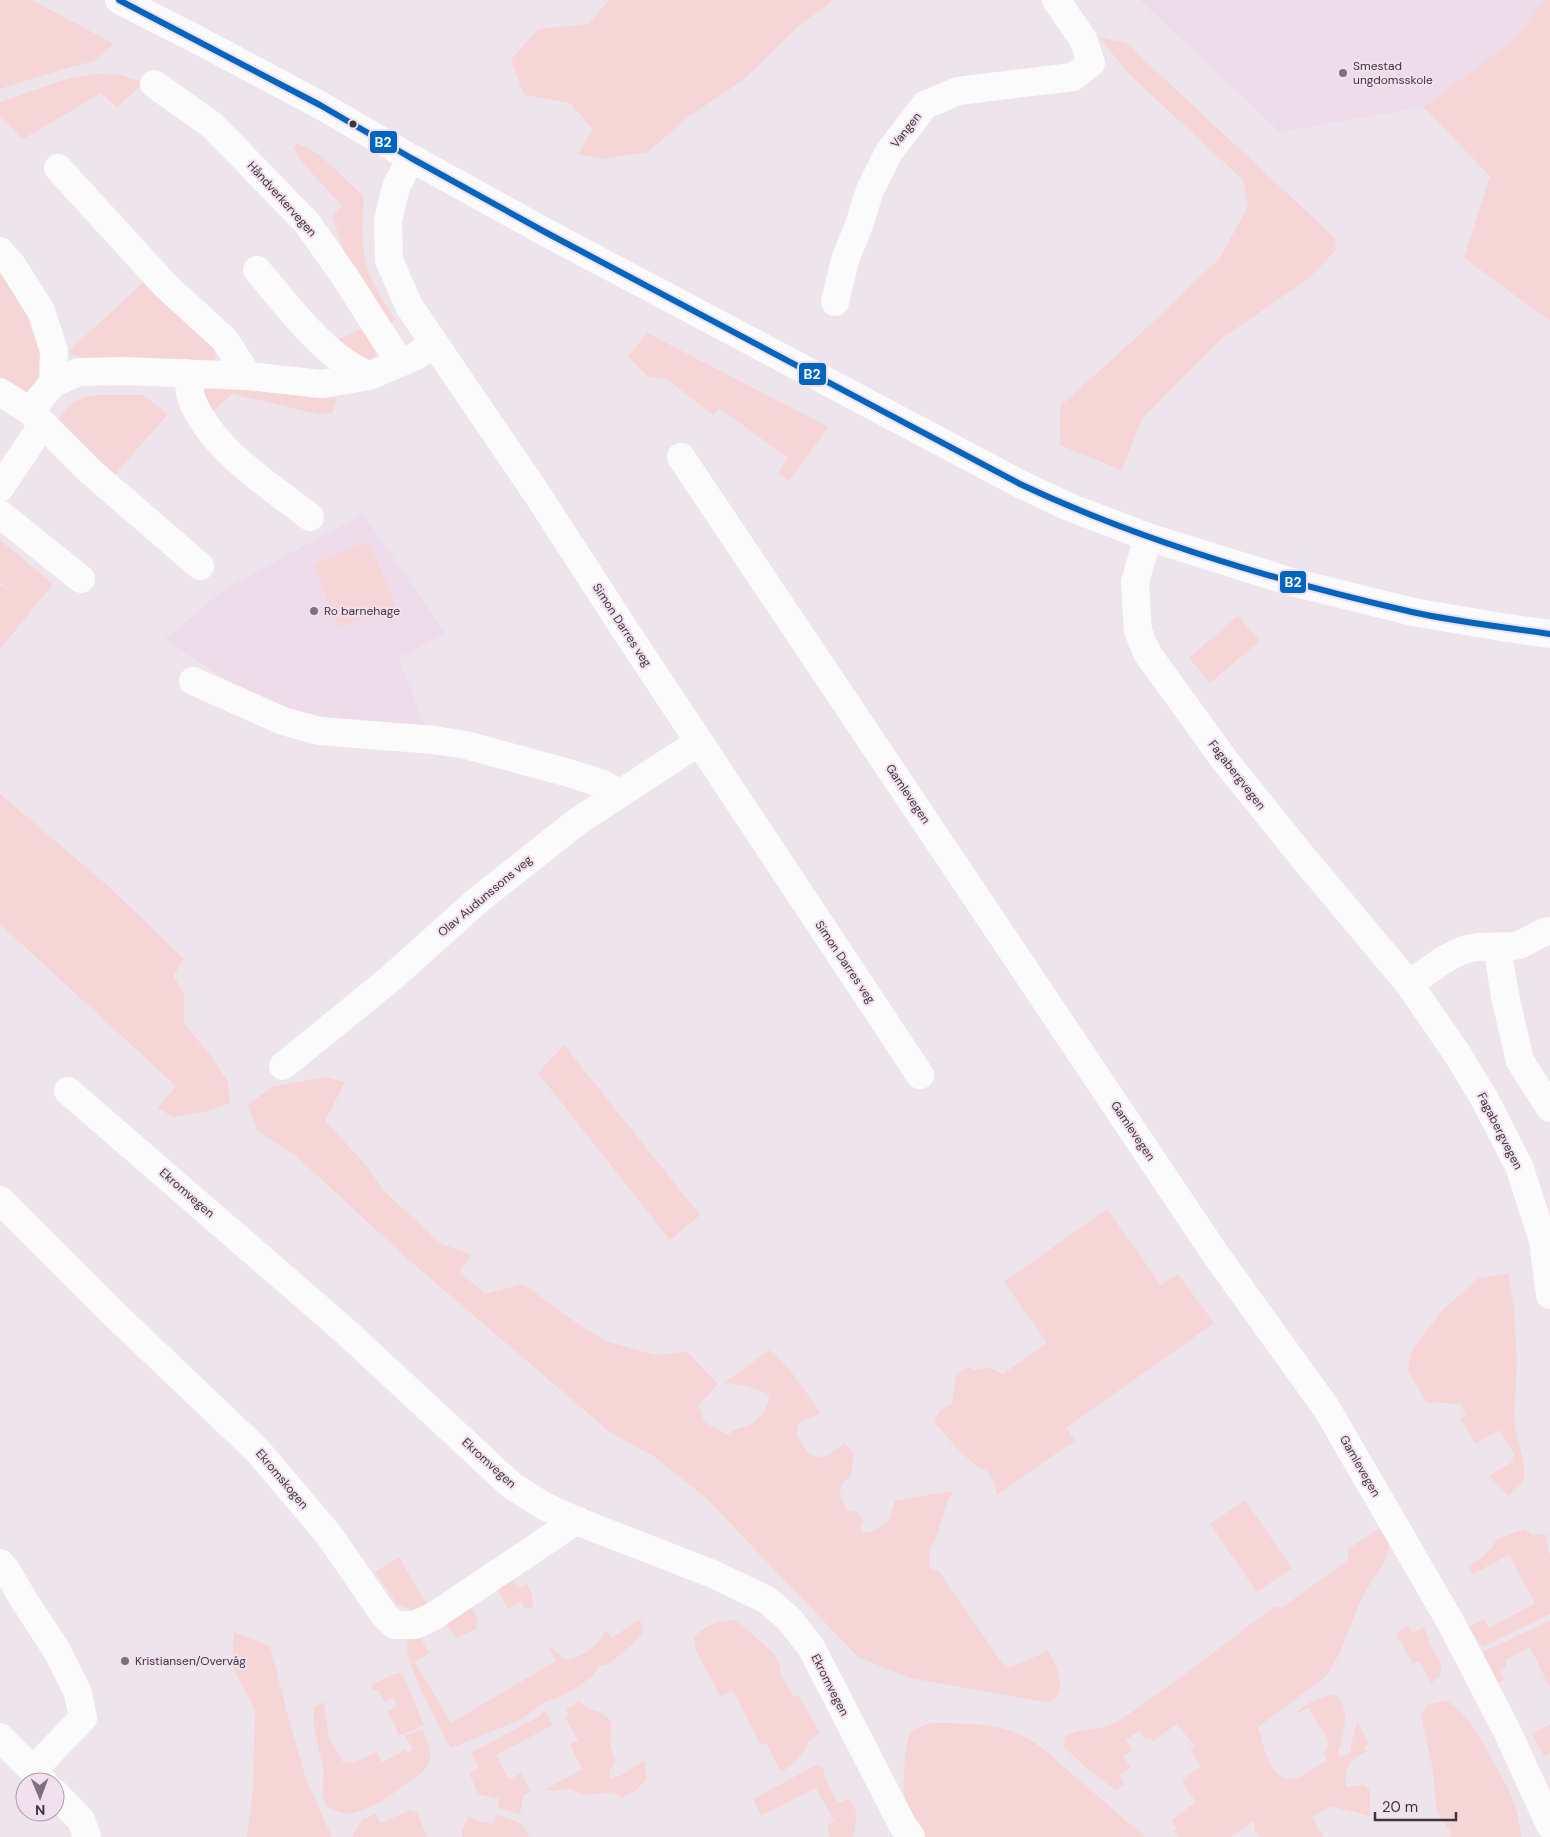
<svg xmlns="http://www.w3.org/2000/svg" width="1550" height="1837" font-family="'DM Sans',sans-serif">
<rect width="100%" height="100%" fill="#eee4ec"/>
<path fill="#eedceb" d="M 1140,0 L 1543,0 L 1515,39 L 1423,107 L 1280,132 Z
M 363,514 L 445,633 L 399,658 L 424,725 L 307,715 L 245,691 L 164,640 L 225,589 Z"/>
<path fill="#f6d5d7" d="M 0,0 L 32,0 L 114,44 L 94,61 L 63,69 L 0,89 Z
M 609,0 L 831,0 L 830,3 L 801,24 L 743,80 L 688,117 L 648,152 L 604,159 L 578,154 L 593,129 L 570,103 L 524,95 L 511,60 L 538,29 L 588,24 Z
M 1543,0 L 1550,0 L 1550,321 L 1464,258 L 1490,176 L 1423,107 L 1515,39 Z
M 1099,37 L 1126,43 L 1335,238 L 1336,250 L 1309,278 L 1221,339 L 1141,420 L 1122,470 L 1060,445 L 1060,406 L 1137,337 L 1220,258 L 1248,206 L 1243,180 L 1129,74 Z
M 97,74 L 121,75 L 144,83 L 117,107 L 101,93 L 23,139 L 0,117 L 0,102 L 67,79 Z
M 297,143 L 320,155 L 364,197 C 363,217 361,239 365,260 C 370,281 382,301 395,319 L 391,325 L 345,254 L 332,216 L 342,206 L 300,160 L 294,147 Z
M 0,268 C 22,301 68,367 24,400 L 0,386 Z
M 148,278 L 212,345 L 216,355 L 214,362 L 192,365 L 83,358 L 68,352 Z
M 361,329 L 375,346 L 375,356 L 369,360 L 358,360 L 335,341 Z
M 647,333 L 829,427 L 789,481 L 778,473 L 788,458 L 719,408 L 713,415 L 668,380 L 647,376 L 628,357 Z
M 208,386 L 277,390 L 312,398 L 337,398 L 332,413 L 319,414 L 232,394 L 209,415 L 201,394 Z
M 98,395 L 143,395 L 168,414 L 111,479 L 56,423 C 68,403 75,399 98,395 Z
M 0,540 L 53,584 L 0,649 L 0,585 L 14,594 L 0,583 Z
M 369,541 L 395,605 L 339,628 L 313,564 Z
M 1238,616 L 1260,641 L 1210,683 L 1189,658 Z
M 0,794 L 107,885 L 184,959 L 173,976 L 184,993 L 184,1023 L 210,1055 L 228,1082 L 230,1103 L 204,1112 L 173,1117 L 158,1108 L 176,1086 L 0,924 Z
M 564,1045 L 700,1215 L 670,1240 L 538,1073 Z
M 324,1077 L 345,1082 L 325,1121 L 366,1165 L 383,1190 L 441,1244 L 471,1254 L 460,1272 L 485,1294 L 523,1284 L 575,1322 L 605,1341 L 656,1355 L 687,1352 L 718,1384 L 699,1405 L 704,1422 L 731,1436 L 731,1430 C 754,1427 764,1418 770,1395 C 756,1388 739,1383 724,1383 L 769,1350 L 790,1370 L 821,1413 L 799,1423 L 796,1435 L 810,1455 L 823,1458 L 845,1443 L 854,1455 L 850,1477 L 841,1485 L 840,1496 L 848,1511 L 858,1512 L 864,1522 L 860,1528 L 863,1533 L 871,1532 L 889,1520 L 895,1501 L 945,1492 L 954,1491 L 948,1500 L 935,1541 L 930,1547 L 929,1565 L 933,1571 L 938,1570 L 1002,1663 L 1010,1667 L 1048,1651 C 1058,1666 1071,1701 1044,1702 L 910,1678 L 858,1657 L 706,1498 L 655,1457 L 611,1433 L 410,1261 L 296,1156 L 257,1131 L 248,1105 L 272,1087 Z
M 1107,1209 L 1161,1285 L 1178,1274 L 1214,1323 L 1066,1428 L 1076,1442 L 1064,1448 L 997,1495 L 994,1482 L 986,1470 L 977,1467 L 955,1446 L 934,1422 L 939,1411 L 952,1404 L 956,1375 L 967,1367 L 976,1370 L 990,1368 L 1003,1374 L 1047,1343 L 1004,1282 Z
M 1508,1274 L 1514,1307 L 1517,1362 L 1514,1423 L 1524,1463 L 1524,1481 L 1509,1496 L 1489,1476 L 1512,1462 L 1514,1453 L 1499,1430 L 1480,1441 L 1476,1445 L 1460,1418 L 1466,1415 L 1460,1404 L 1426,1402 L 1408,1371 L 1410,1355 L 1422,1336 L 1444,1309 L 1479,1278 Z
M 1245,1500 L 1292,1568 L 1257,1592 L 1210,1524 Z
M 1381,1527 C 1385,1533 1390,1541 1389,1548 C 1387,1564 1374,1576 1367,1589 C 1351,1617 1345,1650 1326,1676 L 1258,1727 C 1263,1742 1269,1781 1292,1779 C 1304,1777 1317,1766 1327,1760 L 1323,1753 L 1329,1747 L 1327,1738 L 1308,1707 L 1297,1714 L 1297,1711 C 1313,1701 1316,1698 1335,1694 C 1352,1707 1343,1736 1338,1753 L 1341,1756 L 1349,1754 C 1353,1744 1352,1731 1358,1722 L 1369,1745 L 1365,1747 L 1367,1751 C 1350,1760 1342,1767 1347,1787 L 1364,1785 L 1370,1791 L 1370,1816 L 1330,1806 L 1312,1818 L 1324,1837 L 1261,1837 L 1255,1831 L 1254,1821 L 1230,1837 L 1181,1837 L 1173,1832 L 1177,1828 L 1171,1820 L 1196,1802 L 1185,1787 L 1182,1780 L 1201,1766 L 1190,1751 L 1195,1747 L 1177,1724 L 1153,1741 L 1150,1737 L 1146,1739 L 1139,1731 L 1126,1740 L 1132,1750 L 1123,1757 L 1131,1767 L 1119,1776 L 1125,1785 L 1116,1790 L 1091,1772 L 1064,1747 L 1065,1736 C 1078,1728 1096,1731 1110,1725 C 1128,1716 1145,1703 1161,1691 C 1200,1664 1237,1634 1275,1606 L 1282,1608 L 1348,1560 L 1348,1549 Z
M 1525,1529 L 1532,1535 L 1545,1534 L 1550,1557 L 1550,1614 L 1482,1647 L 1469,1627 L 1485,1619 L 1489,1628 L 1535,1603 L 1509,1555 L 1473,1574 L 1467,1567 C 1480,1559 1490,1552 1497,1539 Z
M 399,1557 L 428,1606 L 415,1611 L 397,1604 L 375,1572 Z
M 506,1579 L 513,1581 L 520,1587 L 527,1584 L 532,1595 L 533,1607 L 526,1609 L 520,1602 L 508,1609 L 498,1590 Z
M 469,1605 L 478,1619 L 476,1629 L 456,1638 L 446,1624 Z
M 640,1619 L 643,1632 L 634,1643 L 610,1663 L 599,1667 L 593,1675 L 578,1687 L 557,1698 L 544,1702 L 520,1720 L 451,1748 C 441,1730 404,1661 407,1644 C 408,1638 414,1637 419,1635 L 429,1653 L 415,1662 L 451,1723 L 556,1661 L 549,1649 L 552,1648 L 565,1659 C 582,1659 599,1645 605,1630 L 612,1638 Z
M 736,1620 L 773,1653 L 780,1664 L 781,1675 L 794,1697 L 798,1695 L 820,1733 L 808,1742 C 803,1757 794,1764 781,1772 L 766,1743 L 761,1745 L 733,1691 L 721,1697 L 696,1651 L 694,1637 C 708,1624 716,1622 736,1620 Z
M 1550,1621 L 1550,1688 L 1530,1647 L 1506,1660 L 1506,1667 L 1500,1670 L 1504,1680 L 1498,1683 L 1483,1652 Z
M 1408,1626 L 1413,1633 L 1424,1627 L 1433,1651 L 1442,1664 L 1440,1676 L 1431,1683 L 1419,1661 L 1413,1664 L 1396,1634 Z
M 234,1632 L 270,1646 L 289,1720 L 306,1779 L 332,1837 L 247,1837 L 253,1789 L 255,1710 L 232,1666 Z
M 397,1673 L 402,1673 L 424,1725 L 399,1736 L 388,1711 L 397,1706 L 393,1698 L 384,1702 L 378,1689 L 373,1691 L 371,1688 L 374,1683 Z
M 1446,1700 C 1471,1718 1474,1728 1489,1754 C 1506,1785 1518,1801 1521,1837 L 1449,1837 L 1452,1834 L 1437,1812 L 1432,1765 L 1421,1715 L 1427,1705 Z
M 579,1701 C 587,1711 598,1709 607,1717 C 616,1725 609,1733 610,1743 C 611,1749 614,1756 616,1762 L 609,1771 L 610,1779 L 620,1776 L 644,1761 L 647,1778 L 637,1790 L 623,1797 L 612,1792 L 588,1795 L 580,1794 L 573,1790 L 566,1789 L 553,1791 L 546,1789 L 582,1769 L 570,1745 L 578,1740 L 565,1718 L 569,1715 L 566,1710 Z
M 323,1702 L 325,1709 L 329,1738 L 343,1762 L 353,1763 L 377,1752 L 382,1763 L 405,1750 L 407,1753 L 413,1750 L 405,1735 L 423,1730 C 427,1742 433,1750 429,1763 C 427,1770 414,1778 407,1783 C 389,1797 348,1829 326,1804 C 318,1794 326,1779 323,1767 C 319,1747 311,1728 314,1707 Z
M 545,1710 L 553,1725 L 496,1755 L 509,1780 L 521,1773 L 531,1791 L 523,1796 L 520,1814 L 498,1808 L 499,1799 L 478,1794 L 469,1773 L 479,1768 L 471,1753 L 538,1717 Z
M 932,1723 C 959,1723 1001,1723 1025,1737 C 1031,1740 1036,1744 1042,1748 L 1145,1837 L 923,1837 C 916,1824 907,1809 904,1794 C 903,1785 905,1744 909,1736 C 914,1728 923,1725 932,1723 Z
M 1550,1724 L 1550,1753 L 1544,1756 L 1532,1734 Z
M 818,1764 L 824,1770 L 825,1779 L 838,1803 L 849,1799 C 860,1812 856,1822 853,1837 L 830,1837 L 827,1825 L 834,1821 L 816,1788 L 761,1816 L 753,1799 Z
M 411,1810 L 418,1814 L 427,1837 L 351,1837 L 363,1819 L 376,1814 L 380,1823 Z
M 496,1815 C 509,1819 527,1821 529,1837 L 462,1837 L 462,1830 L 469,1817 L 482,1822 L 493,1824 Z"/>
<g fill="none" stroke-linecap="round" stroke-linejoin="round">
<path stroke="#fcfbfc" stroke-width="28" d="M 119,0 L 194,38 L 320,105 L 411,158 L 545,232 L 1020,484 L 1069,507 L 1148,537 L 1292,582 L 1413,612 L 1501,627 L 1550,634
M 154,84 L 213,126 L 307,223 L 345,277 L 400,363
M 411,158 L 396,187 L 388,220 L 389,260 L 409,306 L 537,494 L 629,636 L 920,1075
M 58,168 L 166,286 L 225,340 L 248,376
M 0,251 L 12,265 L 41,311 L 54,351 L 53,383
M 257,270 C 282,299 314,342 346,363 C 353,368 362,372 369,376
M 835,302 L 845,260 L 859,225 L 870,190 L 889,152 L 925,105 L 958,91 L 1073,77 L 1091,63 L 1083,39 L 1056,0
M 187,373 C 189,382 189,392 192,400 C 213,451 268,484 310,517
M 0,392 L 30,411 L 91,472 L 200,566
M 30,411 L 53,383 L 79,372 L 125,371 L 248,376 L 322,384 L 369,376 L 416,356 L 434,343
M 681,457 L 1216,1255 L 1327,1409 L 1451,1623 L 1507,1731 L 1550,1825
M 0,488 L 43,424
M 0,514 L 81,579
M 1148,537 L 1135,582 L 1138,631 L 1147,653 L 1226,762 L 1301,855 L 1409,984 L 1458,1055 L 1485,1100 L 1519,1166 L 1543,1240 L 1550,1295
M 193,681 L 283,721 L 319,731 L 434,740 L 466,745 L 569,773 L 603,784 L 620,794
M 1497,946 L 1505,996 L 1520,1061 L 1550,1108
M 1409,984 C 1428,972 1449,952 1472,948 C 1487,944 1504,949 1519,945 C 1527,942 1543,931 1550,931
M 283,1066 L 390,979 L 477,901 L 578,821 L 699,742
M 68,1091 L 344,1330 L 511,1485 L 544,1506 L 579,1522 L 713,1574 L 767,1600 L 789,1619 L 811,1647 L 902,1824 L 911,1837
M 0,1200 L 111,1311 L 257,1450 L 329,1535 L 385,1616 L 395,1625 L 415,1625 L 434,1616 L 577,1520
M 0,1563 L 7,1571 L 25,1602 L 56,1649 L 78,1693 L 83,1718 L 33,1770
M 0,1737 L 44,1782
M 55,1793 L 81,1820 L 87,1837"/>
<defs>
<path id="bus-1" d="M 119,0 L 320,105 L 411,158 L 545,232 L 1020,484 C 1143,542 1280,582 1412,612 C 1457,622 1504,627 1550,634"/>
</defs>
<use href="#bus-1" stroke="#f2e0ef" stroke-width="10"/>
<use href="#bus-1" stroke="#0065bd" stroke-width="6"/>
</g>
<g fill="#7b737a" stroke="#f2e0ef" stroke-width="2">
<circle cx="1343" cy="73" r="5"/>
<circle cx="314" cy="611" r="5"/>
<circle cx="125" cy="1661" r="5"/>
</g>
<circle fill="#3d363c" stroke="#f2e0ef" stroke-width="2" cx="353" cy="124" r="4.5"/>
<g text-anchor="middle" stroke-width="4" stroke-linejoin="round" paint-order="stroke">
<g font-size="12" fill="#3d363c" stroke="#f2e0ef" text-anchor="start">
<text x="1353" y="70">Smestad<tspan x="1353" dy="14">ungdomsskole</tspan></text>
<text x="324" y="615">Ro barnehage</text>
<text x="135" y="1665">Kristiansen/Overvåg</text>
</g>
<g font-size="12" fill="#3d363c" stroke="#f2e0ef">
<text transform="translate(906 130) rotate(-52)" y="4">Vangen</text>
<text transform="translate(282 199) rotate(48)" y="4">Håndverkervegen</text>
<text transform="translate(622 625) rotate(57)" y="4">Simon Darres veg</text>
<text transform="translate(1237 775) rotate(52)" y="4">Fagabergvegen</text>
<text transform="translate(908 794) rotate(56)" y="4">Gamlevegen</text>
<text transform="translate(485 896) rotate(-40)" y="4">Olav Audunssons veg</text>
<text transform="translate(845 962) rotate(56)" y="4">Simon Darres veg</text>
<text transform="translate(1133 1131) rotate(56)" y="4">Gamlevegen</text>
<text transform="translate(1500 1131) rotate(63)" y="4">Fagabergvegen</text>
<text transform="translate(187 1193) rotate(41)" y="4">Ekromvegen</text>
<text transform="translate(489 1463) rotate(42)" y="4">Ekromvegen</text>
<text transform="translate(1360 1466) rotate(60)" y="4">Gamlevegen</text>
<text transform="translate(282 1479) rotate(50)" y="4">Ekromskogen</text>
<text transform="translate(830 1685) rotate(63)" y="4">Ekromvegen</text>
</g>
</g>
<g stroke="#f2e0ef" stroke-width="2">
<rect x="369" y="130" width="29" height="24" rx="5" fill="#0065bd"/>
<rect x="798" y="362" width="29" height="24" rx="5" fill="#0065bd"/>
<rect x="1279" y="570" width="28" height="24" rx="5" fill="#0065bd"/>
</g>
<g font-size="14" text-anchor="middle" font-weight="bold" fill="#fff">
<text x="383" y="147">B2</text>
<text x="812" y="379">B2</text>
<text x="1293" y="587">B2</text>
</g>
<g transform="translate(40 1797) rotate(179)"><circle r="24" fill="#f2e0ef" stroke="#aa9ca7"/>
<path d="M0-4L9 19L0 12L-9 19Z" fill="#7b737a"/>
<text y="-8" font-size="14" font-weight="bold" text-anchor="middle" fill="#3d363c">N</text>
</g>
<path d="M1375 1812v8h81v-8" fill="none" stroke="#3d363c" stroke-width="2.5"/>
<text x="1382" y="1812" font-size="15" fill="#3d363c" stroke="#f2e0ef" stroke-width="4" paint-order="stroke">20 m</text>
</svg>
